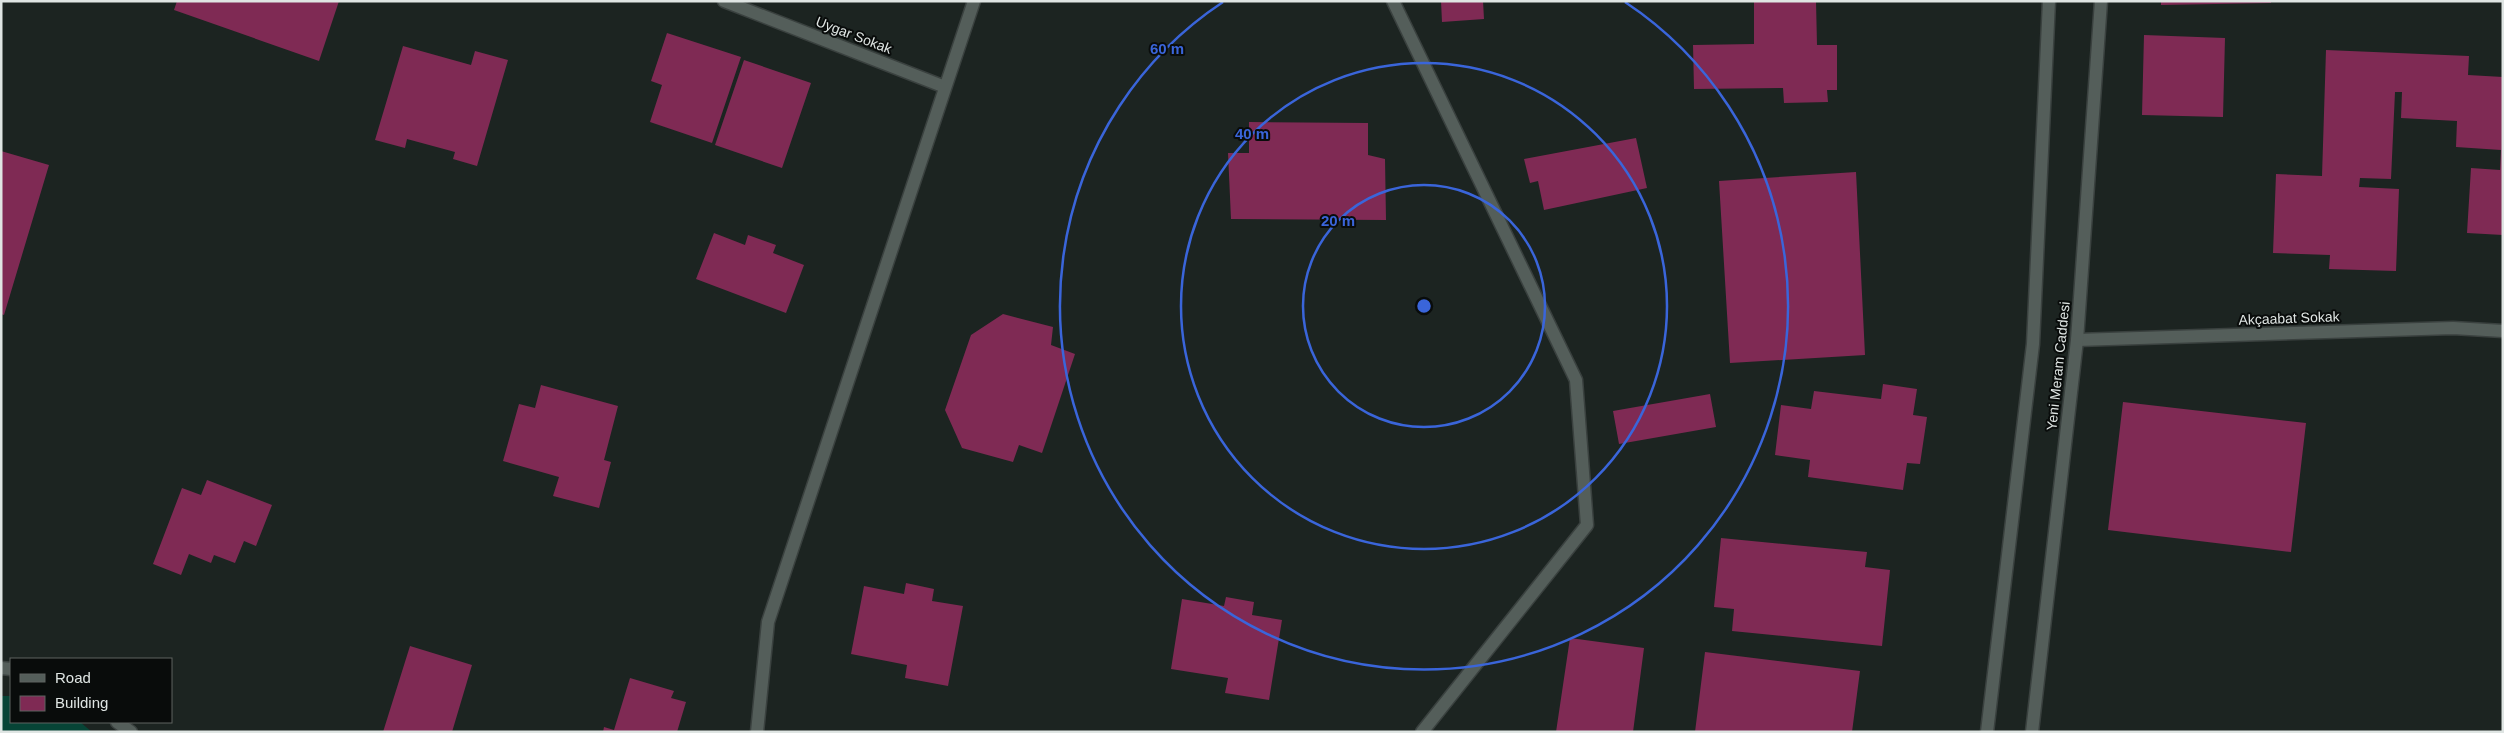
<svg xmlns="http://www.w3.org/2000/svg" width="2504" height="733" font-family="Arial,sans-serif">
<rect width="100%" height="100%" fill="#1c2421"/>
<path fill="#074436" d="M 1,696 L 11,696 L 11,722 L 80,722 L 92,732 L 1,732 Z"/>
<path fill="#7f2a54" d="M 177,1 L 339,1 L 319,61 L 174,10 Z
M 1441,1 L 1483,1 L 1484,19 L 1442,22 Z
M 1754,1 L 1816,1 L 1817,45 L 1837,45 L 1837,90 L 1827,90 L 1828,102 L 1784,103 L 1783,88 L 1694,89 L 1693,45 L 1754,44 Z
M 2161,1 L 2271,1 L 2271,3 L 2161,5 Z
M 667,33 L 741,57 L 712,143 L 650,122 L 662,85 L 651,81 Z
M 2144,35 L 2225,38 L 2223,117 L 2142,115 Z
M 403,46 L 471,65 L 475,51 L 508,60 L 477,166 L 453,159 L 455,152 L 407,139 L 405,148 L 375,140 Z
M 2326,50 L 2469,56 L 2468,75 L 2503,77 L 2503,235 L 2467,233 L 2471,168 L 2500,170 L 2501,150 L 2456,147 L 2457,121 L 2401,118 L 2402,92 L 2395,92 L 2391,179 L 2360,178 L 2359,187 L 2399,189 L 2396,271 L 2329,269 L 2330,255 L 2273,253 L 2276,174 L 2322,176 Z
M 744,60 L 811,83 L 782,168 L 715,145 Z
M 1249,122 L 1368,123 L 1368,155 L 1385,159 L 1386,220 L 1231,219 L 1228,153 L 1249,153 Z
M 1636,138 L 1647,188 L 1544,210 L 1538,181 L 1530,183 L 1524,159 Z
M 1,151 L 49,165 L 4,315 L 1,314 Z
M 1856,172 L 1865,355 L 1730,363 L 1719,181 Z
M 714,233 L 745,245 L 748,235 L 776,245 L 773,253 L 804,265 L 786,313 L 696,279 Z
M 1003,314 L 1053,327 L 1051,345 L 1075,354 L 1042,453 L 1019,445 L 1013,462 L 962,448 L 945,410 L 971,335 Z
M 1883,384 L 1917,389 L 1913,415 L 1927,417 L 1920,464 L 1907,463 L 1903,490 L 1808,477 L 1810,460 L 1775,455 L 1781,405 L 1811,409 L 1814,391 L 1881,399 Z
M 541,385 L 618,406 L 604,460 L 611,462 L 599,508 L 553,496 L 559,477 L 503,461 L 519,404 L 535,408 Z
M 1710,394 L 1716,427 L 1619,444 L 1613,411 Z
M 2123,402 L 2306,423 L 2291,552 L 2108,530 Z
M 207,480 L 272,505 L 256,546 L 244,541 L 235,563 L 214,555 L 211,563 L 189,554 L 181,575 L 153,564 L 182,488 L 201,495 Z
M 1721,538 L 1867,552 L 1865,567 L 1890,570 L 1882,646 L 1732,631 L 1734,609 L 1714,607 Z
M 906,583 L 934,589 L 932,601 L 963,606 L 948,686 L 905,678 L 907,665 L 851,654 L 864,586 L 904,594 Z
M 1226,597 L 1254,602 L 1252,615 L 1282,620 L 1269,700 L 1225,693 L 1228,678 L 1171,669 L 1182,599 L 1224,606 Z
M 1570,638 L 1644,648 L 1633,732 L 1556,732 Z
M 410,646 L 472,665 L 452,732 L 383,732 Z
M 1705,652 L 1860,671 L 1852,732 L 1695,732 Z
M 630,678 L 674,691 L 671,698 L 686,702 L 677,732 L 603,732 L 604,727 L 614,730 Z"/>
<g fill="none" stroke-linecap="round" stroke-linejoin="round">
<defs>
<path id="minor" d="M 724,1 L 945,87
M 1393,1 L 1576,380 L 1587,525 L 1422,732
M 2077,340 L 2453,328 L 2503,331
M 1,668 L 11,669
M 117,722 L 131,732
M 757,732 L 768,622 L 974,1"/>
<path id="secondary" d="M 1987,732 L 2033,344 L 2049,1
M 2032,732 L 2077,340 L 2101,1"/>
</defs>
<use href="#minor" stroke="#3a413f" stroke-width="15"/>
<use href="#secondary" stroke="#3a413f" stroke-width="15"/>
<use href="#minor" stroke="#545e5a" stroke-width="12"/>
<use href="#secondary" stroke="#545e5a" stroke-width="12"/>
</g>
<g fill="none" stroke="#3a65da" stroke-width="2.5">
<circle cx="1424" cy="306" r="121"/>
<circle cx="1424" cy="306" r="243"/>
<path d="M1625 2A364 364 0 1 1 1223 2"/>
</g>
<g text-anchor="middle" stroke-width="4" stroke-linejoin="round" paint-order="stroke">
<g font-size="14" fill="#dfe5e3" stroke="#090c0b">
<text transform="translate(854 35) rotate(21)" y="5">Uygar Sokak</text>
<text transform="translate(2289 318) rotate(-2)" y="5">Akçaabat Sokak</text>
<text transform="translate(2058 366) rotate(-84)" y="5">Yeni Meram Caddesi</text>
</g>
</g>
<circle cx="1424" cy="306" r="8" fill="#3a65da" stroke="#090c0b" stroke-width="2.5"/>
<g font-size="15" text-anchor="middle" font-weight="bold" fill="#3a65da" stroke="#090c0b" stroke-width="4" stroke-linejoin="round" paint-order="stroke">
<text x="1167" y="54">60 m</text>
<text x="1252" y="139">40 m</text>
<text x="1338" y="226">20 m</text>
</g>
<rect width="2504" height="733" fill="none" stroke="#dfe5e3" stroke-width="5"/>
<rect x="10" y="658" width="162" height="65" fill="#090c0b" stroke="#5f6361"/>
<rect x="20" y="674" width="25" height="8" fill="#545e5a" stroke="#5f6361"/>
<text x="55" y="683" font-size="15" fill="#dfe5e3">Road</text>
<rect x="20" y="696" width="25" height="15" fill="#7f2a54" stroke="#5f6361"/>
<text x="55" y="708" font-size="15" fill="#dfe5e3">Building</text>
</svg>
